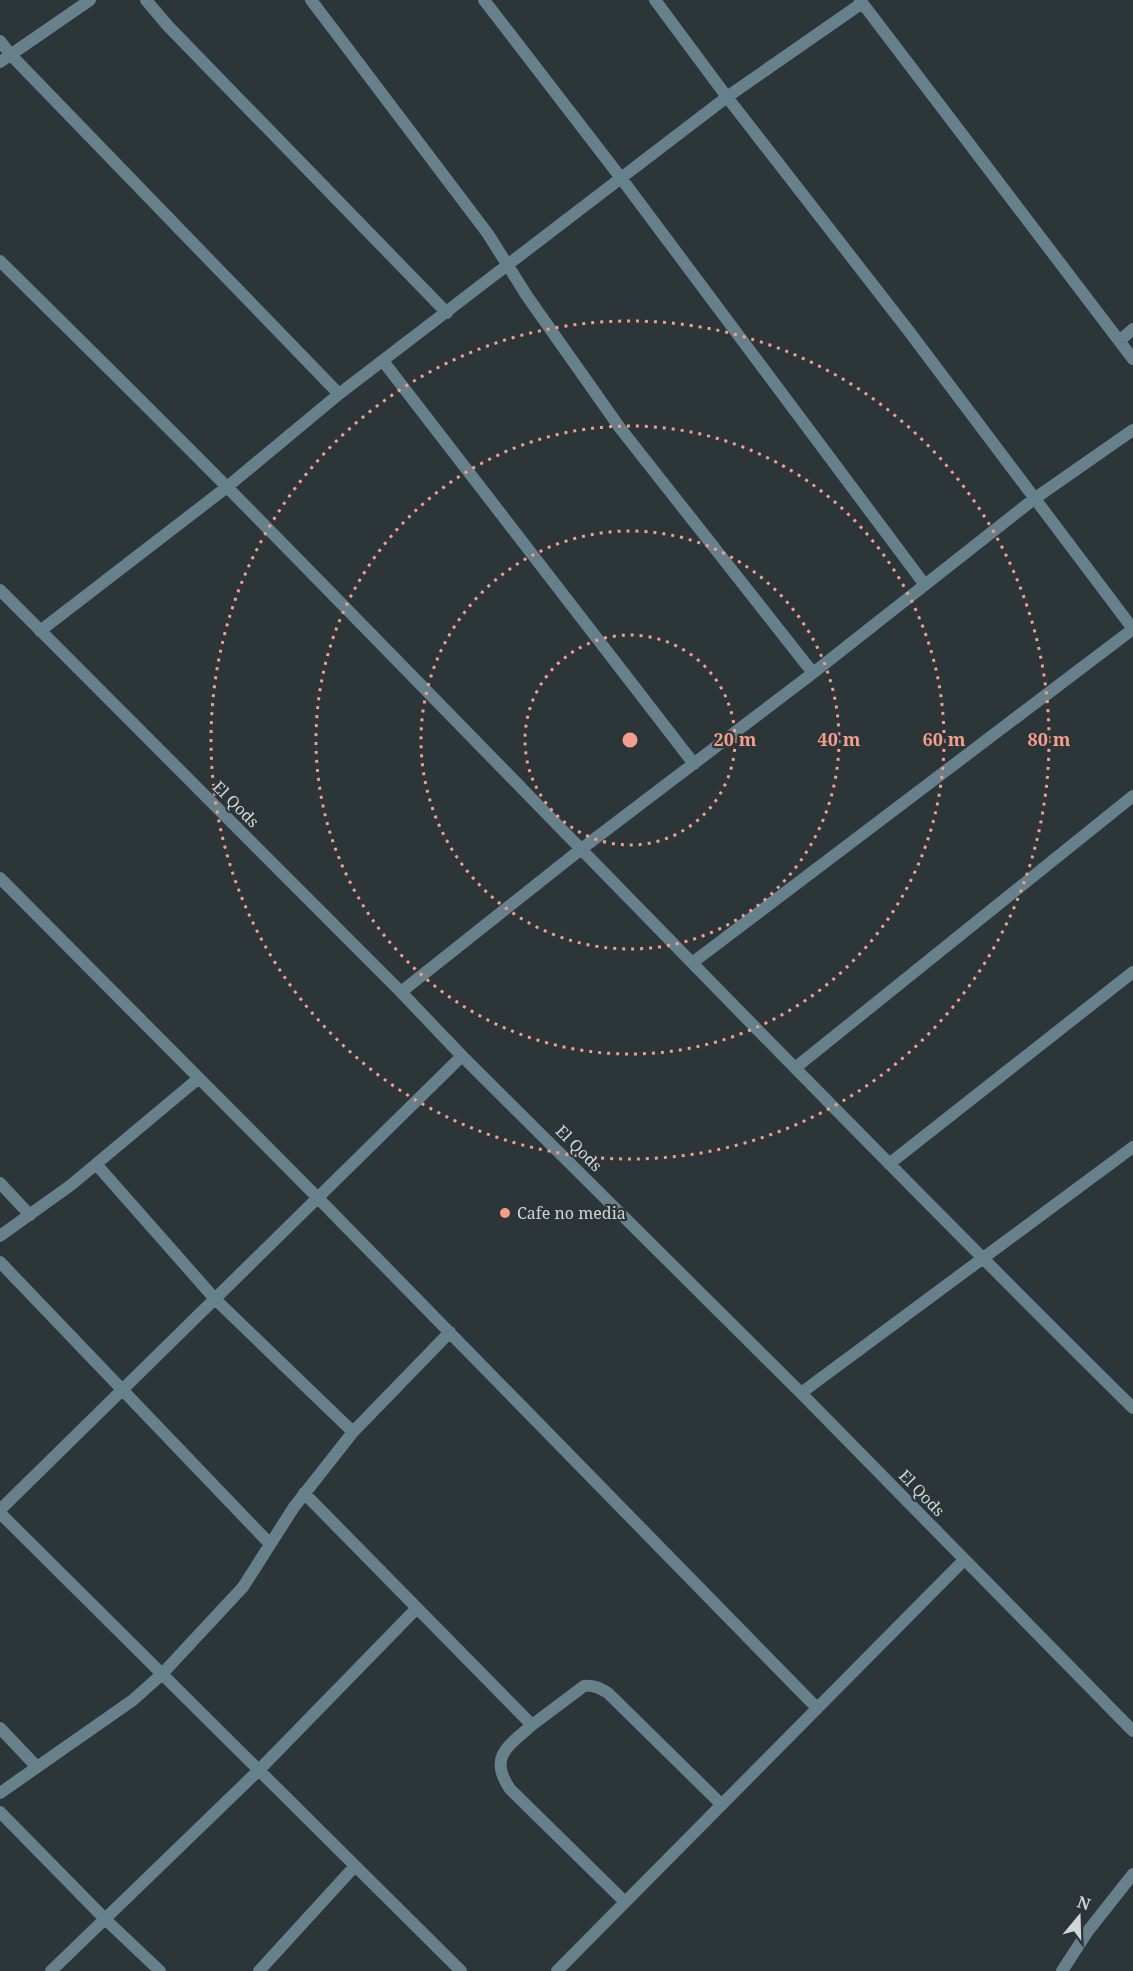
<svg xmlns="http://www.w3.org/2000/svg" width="1133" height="1971" font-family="'Noto Serif',serif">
<rect width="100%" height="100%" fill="#2c3538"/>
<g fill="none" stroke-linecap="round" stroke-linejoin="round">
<path stroke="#66818b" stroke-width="12" d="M 146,0 L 168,26 L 447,313
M 311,0 L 488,234 L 527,296 L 620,428 L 813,673
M 484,0 L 621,178 L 925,585
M 655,0 L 727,97 L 908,330 L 1133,629 L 692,963
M 860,0 L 1133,359
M 0,41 L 10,54 L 339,394
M 0,62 L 90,0
M 0,261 C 77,337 154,413 230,490 C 531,796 828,1106 1133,1408
M 1119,341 L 1133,329
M 383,361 L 694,764
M 40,631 L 227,487 L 339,394 L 621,178 L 727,97 L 862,3
M 0,878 L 318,1198 L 816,1707
M 401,992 L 580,850 L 813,673 L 1034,499 L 1133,430
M 795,1068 L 1133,796
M 96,1164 L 215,1299 L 353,1432
M 889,1164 L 1133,972
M 0,1183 L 30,1215
M 0,1236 L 71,1185 L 199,1078
M 0,1262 L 270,1544
M 801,1393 L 1133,1147
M 304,1493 L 532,1725 L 584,1686 C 594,1685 600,1688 608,1693 L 721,1804
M 0,1510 L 462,1056
M 0,1513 L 461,1971
M 532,1725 C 508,1746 488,1757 510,1789 L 625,1902
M 0,1728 L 36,1766
M 0,1793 L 133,1700 L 162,1674 L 243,1587 L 294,1507 L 353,1432 L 450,1332
M 0,1812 L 105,1919 L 160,1971
M 51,1971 L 259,1770 L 417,1608
M 259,1971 L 355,1866
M 557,1971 L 964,1560
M 1062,1971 L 1088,1931 L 1133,1874"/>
<path stroke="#66818b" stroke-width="12" d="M 0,590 L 401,992 L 462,1056 L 801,1393 L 1133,1731"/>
</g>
<g fill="none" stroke="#f49d8c" stroke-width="3" stroke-dasharray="3 6">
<circle cx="630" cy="740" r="105"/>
<circle cx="630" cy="740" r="209"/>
<circle cx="630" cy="740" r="314"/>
<circle cx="630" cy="740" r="419"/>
</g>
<circle fill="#f49d8c" stroke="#2c3538" stroke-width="2" cx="505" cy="1213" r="6"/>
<g text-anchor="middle" stroke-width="4.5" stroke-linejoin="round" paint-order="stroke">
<g font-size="16" fill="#d1d6d8" stroke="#2c3538">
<text transform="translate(236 804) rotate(45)" y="6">El Qods</text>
<text transform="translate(579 1148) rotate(45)" y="6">El Qods</text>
<text transform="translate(922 1493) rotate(46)" y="6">El Qods</text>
</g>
<g font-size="16" fill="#d1d6d8" stroke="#2c3538" text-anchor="start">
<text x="517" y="1219">Cafe no media</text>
</g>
</g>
<circle cx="630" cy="740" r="9" fill="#f49d8c" stroke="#2c3538" stroke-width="3"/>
<g font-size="18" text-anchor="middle" font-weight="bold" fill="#f49d8c" stroke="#2c3538" stroke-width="4.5" stroke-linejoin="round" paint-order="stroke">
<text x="735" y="746">20 m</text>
<text x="839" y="746">40 m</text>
<text x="944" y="746">60 m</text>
<text x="1049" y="746">80 m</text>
</g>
<g transform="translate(1079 1917) rotate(19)" stroke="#2c3538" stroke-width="4.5" paint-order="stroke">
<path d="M0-4.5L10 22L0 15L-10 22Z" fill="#d1d6d8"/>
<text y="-9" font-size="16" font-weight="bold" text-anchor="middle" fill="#d1d6d8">N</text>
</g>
</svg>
